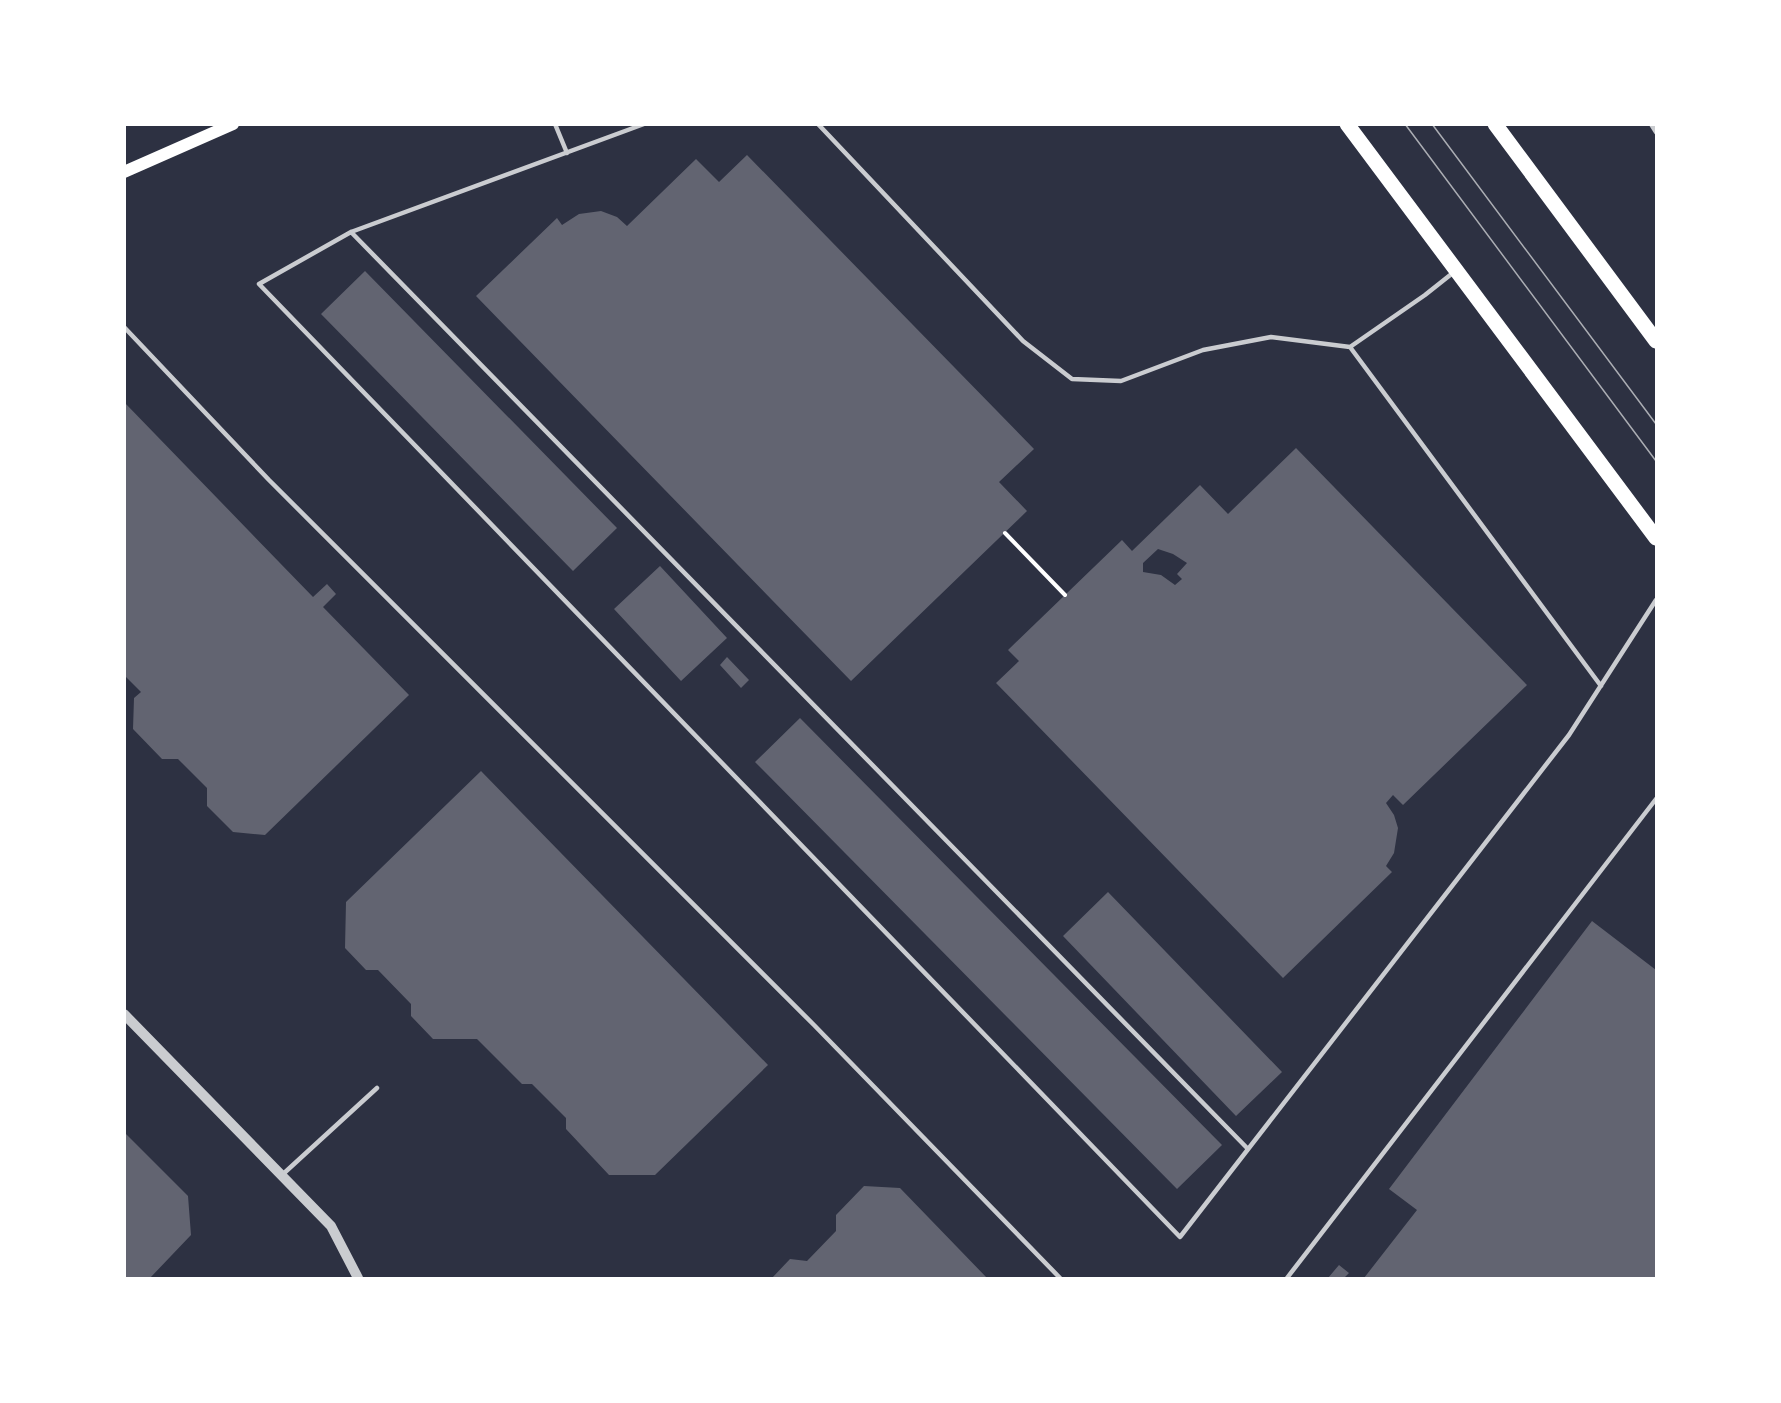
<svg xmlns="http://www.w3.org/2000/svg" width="1781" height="1403" font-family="Helvetica,sans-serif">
<rect width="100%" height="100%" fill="#2d3142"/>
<path fill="#626471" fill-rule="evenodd" d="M 747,155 L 1034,449 L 999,482 L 1027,511 L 851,681 L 476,296 L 557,218 L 562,225 L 579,214 L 601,211 L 617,217 L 627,226 L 696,159 L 719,182 Z
M 365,271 L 617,528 L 573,571 L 321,314 Z
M 124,402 L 313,597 L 327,584 L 336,594 L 323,607 L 409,695 L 265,835 L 233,832 L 207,806 L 207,788 L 178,759 L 162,759 L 133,729 L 134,698 L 141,692 L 124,675 Z
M 1296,448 L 1527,685 L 1403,805 L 1393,795 L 1386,803 L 1394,815 L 1398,828 L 1394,853 L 1386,866 L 1392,872 L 1283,978 L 996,683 L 1019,661 L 1008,650 L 1122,540 L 1132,551 L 1200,485 L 1228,514 ZM 1158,549 L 1173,554 L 1187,563 L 1177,574 L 1182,579 L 1175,585 L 1161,575 L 1143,572 L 1143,563 Z
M 660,566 L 727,638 L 681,681 L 614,609 Z
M 727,657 L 749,680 L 741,688 L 720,665 Z
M 800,718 L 1222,1145 L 1177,1189 L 755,762 Z
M 481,771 L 768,1065 L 655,1175 L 609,1175 L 566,1129 L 566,1118 L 532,1084 L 522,1084 L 477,1039 L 433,1039 L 411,1016 L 411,1004 L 378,970 L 366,970 L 345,948 L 346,902 Z
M 1108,892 L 1282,1072 L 1236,1116 L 1063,936 Z
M 1592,921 L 1656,970 L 1656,1278 L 1364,1278 L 1417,1210 L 1389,1189 Z
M 124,1132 L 188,1196 L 191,1235 L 150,1278 L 124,1278 Z
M 864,1186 L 900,1188 L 987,1278 L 772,1278 L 790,1259 L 807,1261 L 836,1231 L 836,1215 Z
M 1339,1265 L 1349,1273 L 1344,1278 L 1328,1278 Z"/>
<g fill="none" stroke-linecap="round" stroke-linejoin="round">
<path stroke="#fff" stroke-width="4" d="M 1005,533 L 1065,595"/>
<path stroke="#caccd0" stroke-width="4.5" d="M 555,124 L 567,153
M 644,124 L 351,232 L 259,284 L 1180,1237 L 1569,735 L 1656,600
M 818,124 L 1023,341 L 1072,379 L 1121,381 L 1203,350 L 1271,337 L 1350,347 L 1425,295 L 1454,272
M 1651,124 L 1656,132
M 351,232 L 1248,1149
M 124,327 L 269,480 L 814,1025 L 1060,1278
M 1350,347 L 1601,686
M 282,1175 L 377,1088
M 1287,1278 L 1656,799"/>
<path stroke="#caccd0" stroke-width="10" d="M 124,1014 L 331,1226 L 358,1278"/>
<path stroke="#fff" stroke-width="12" d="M 124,172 L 233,124"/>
<path stroke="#fff" stroke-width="15" d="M 1347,124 L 1656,538
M 1495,124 L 1656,341"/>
<path stroke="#abadb3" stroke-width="1.5" d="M 1405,124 L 1656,461
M 1432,124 L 1656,424"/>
</g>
<rect width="1781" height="1403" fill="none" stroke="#ffffff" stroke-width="252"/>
</svg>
